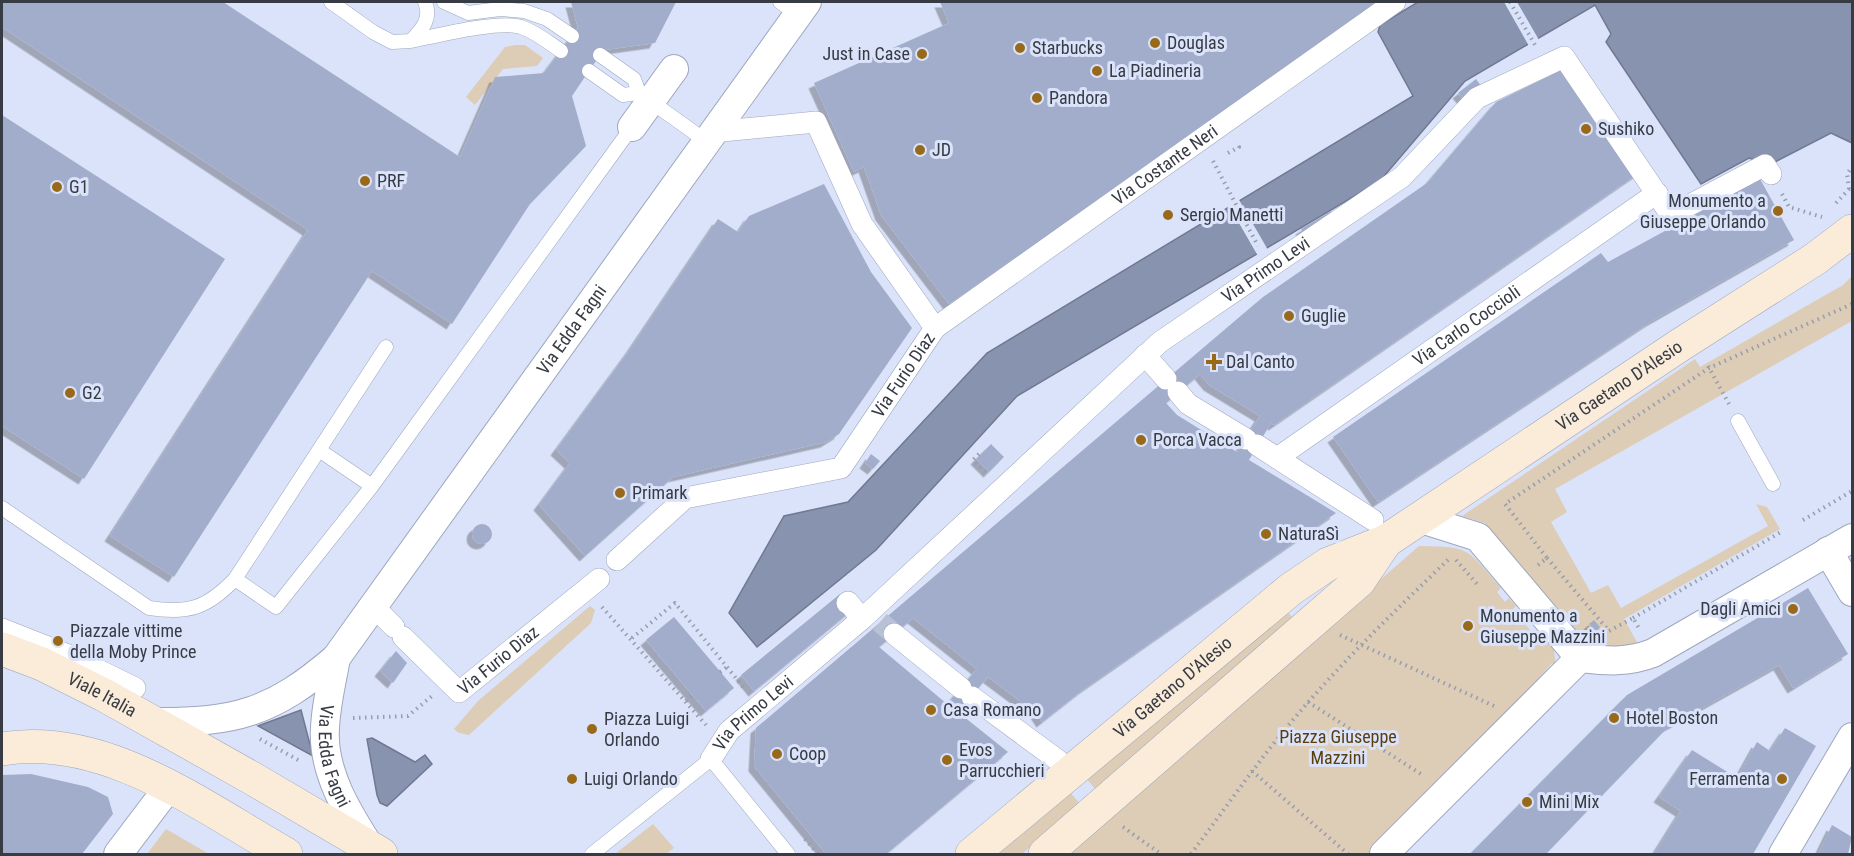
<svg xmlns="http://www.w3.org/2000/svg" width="1854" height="856" font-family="'Roboto Condensed',sans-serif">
<defs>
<filter id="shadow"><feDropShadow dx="-5.5" dy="5.5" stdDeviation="0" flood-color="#0004"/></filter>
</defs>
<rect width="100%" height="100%" fill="#dae3fa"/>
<path fill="#ddccb6" d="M 515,45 L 525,45 L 543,58 L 537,66 L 503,69 L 475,105 L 466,97 L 505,47 Z
M 1852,276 L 1852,321 L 1555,489 L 1567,512 L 1551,522 L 1591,593 L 1608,585 L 1621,608 L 1768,526 L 1756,504 L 1767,507 L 1780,529 L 1624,619 L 1638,644 L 1603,652 L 1586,644 L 1485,523 L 1462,516 L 1695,359 L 1700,367 L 1843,285 Z
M 1419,546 C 1472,547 1466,548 1501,588 L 1497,592 L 1505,602 L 1509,598 L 1516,606 L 1513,609 L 1540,642 L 1544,638 L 1554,650 L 1556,667 L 1552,663 L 1509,715 L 1368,854 L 1066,854 Z
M 590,606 L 595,610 L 591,623 L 469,735 L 459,733 L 454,729 L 478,701 Z
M 1284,608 L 1292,617 L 1096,790 L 1086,778 Z
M 1070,792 L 1080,804 L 1022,854 L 999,854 Z
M 653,824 L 674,848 L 666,854 L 615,854 Z
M 166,829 L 209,854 L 147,854 Z"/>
<path fill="#8893b0" stroke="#707990" stroke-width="1.5" d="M 1418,2 L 1852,2 L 1852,143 L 1831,133 L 1769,165 L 1749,158 L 1701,184 L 1606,42 L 1611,34 L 1595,5 L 1465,81 L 1380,181 L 1017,396 L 876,550 L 757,647 L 729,613 L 784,516 L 848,502 L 987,353 L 1413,96 L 1378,32 L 1380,25 Z
M 301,710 L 313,756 L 258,726 Z
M 372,738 L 415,762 L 425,755 L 432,764 L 387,806 L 380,803 L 377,795 L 367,739 Z"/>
<path fill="#dae3fa" d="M 1504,2 L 1517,2 L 1539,40 L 1529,46 Z
M 1238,198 L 1268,250 L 1258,256 L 1228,204 Z"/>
<path fill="#a1adcb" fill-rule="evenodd" filter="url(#shadow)" d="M 2,2 L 223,2 L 460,157 L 495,77 L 544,73 L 578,28 L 571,2 L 676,2 L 655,43 L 604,50 L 593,65 L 572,96 L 586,146 L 530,204 L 452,324 L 372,271 L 174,577 L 110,536 L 308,230 L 2,27 Z
M 940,2 L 1382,2 L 949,304 L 881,215 L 864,167 L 854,172 L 814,83 L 949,23 Z
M 1563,69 L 1640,172 L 1274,425 L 1271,423 L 1249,460 L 1336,513 L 1084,689 L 1042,722 L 1036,713 L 988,677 L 958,712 L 1008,752 L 886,854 L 826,854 L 754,766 L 756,728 L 1263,297 L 1427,183 L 1496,102 ZM 1200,374 L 1209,385 L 1260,416 L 1237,452 L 1177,415 L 1166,403 ZM 913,618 L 977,669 L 947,704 L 879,647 Z
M 1476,79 L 1481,86 L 1464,100 L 1458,93 Z
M 2,115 L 225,259 L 84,479 L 2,426 Z
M 1760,179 L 1794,240 L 1650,322 L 1378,502 L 1333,437 L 1601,253 L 1608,262 Z
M 824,184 L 871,272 L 912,328 L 839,434 L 826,442 L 673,477 L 585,556 L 539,505 L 570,463 L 556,450 L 631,348 L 718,219 L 738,232 L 749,216 Z
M 1331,211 L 1336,218 L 1305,237 L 1301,229 Z
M 991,444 L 1004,457 L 989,472 L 976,459 Z
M 871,454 L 880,461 L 873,469 L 865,463 Z
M472 534a10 10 0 1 1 20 0a10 10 0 1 1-20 0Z
M 1808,588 L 1848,654 L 1793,688 L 1779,665 L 1668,727 L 1546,854 L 1470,854 L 1627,695 Z
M 840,594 L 852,610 L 754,691 L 741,675 Z
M 674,617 L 734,688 L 706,711 L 646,640 Z
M 1594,620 L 1600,627 L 1596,632 L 1589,624 Z
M 396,651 L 407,663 L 393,683 L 380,671 Z
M 1785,728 L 1816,746 L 1753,854 L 1654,854 L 1681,811 L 1659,797 L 1692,750 L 1737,778 L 1757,742 L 1770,751 Z
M 31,774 L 88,787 L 108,797 L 113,814 L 82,854 L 2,854 L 2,775 Z
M 1832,825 L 1852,837 L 1848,854 L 1818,854 Z"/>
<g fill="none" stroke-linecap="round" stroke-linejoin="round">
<path stroke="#b9c1d6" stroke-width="21" stroke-dasharray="21 10" stroke-linecap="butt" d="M 880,622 L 894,634"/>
<defs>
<path id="service" d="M 331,2 L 373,32 L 392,42 L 411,41 C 422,29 432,19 425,2
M 444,2 L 468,13 L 500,9 L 524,11 L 547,19 L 572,36
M 780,2 L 798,15
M 411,41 C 436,36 498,20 521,27 C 536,32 548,42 561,51
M 600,55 L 634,79 L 639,93 L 706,141
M 589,71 L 623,95 L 639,93
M 1738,421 L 1773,484
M 319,450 L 372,486
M 2,508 L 149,608 C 189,614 207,608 235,579 L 386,347
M 235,579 L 276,607 L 372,486 L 632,127
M 592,854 L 711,759 L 788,854"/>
<g id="pedestrian">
<path id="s1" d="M 935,328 L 1395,2"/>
<path d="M 1145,355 L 1166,379"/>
<path d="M 1178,392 L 1188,404 L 1246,439"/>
<path d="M 1257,445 L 1373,520"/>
<path id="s2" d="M 1277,458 L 1657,193"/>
<path id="s3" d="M 617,560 L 685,498 L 841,468 L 935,328 L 862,224 L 816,122 L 712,132"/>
<path d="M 847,603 L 848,602 L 862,619"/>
<path d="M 373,606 L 394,627"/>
<path d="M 2,629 L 68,655 L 135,688"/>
<path d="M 894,634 L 961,688"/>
<path id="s4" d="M 403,637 L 459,692 L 599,579"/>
<path d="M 972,697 L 1059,761"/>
<path id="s5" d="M 711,759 L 729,731 L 862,619 L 1160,342 L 1402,177 L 1477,98 L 1564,57 L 1671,215 L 1765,165 L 1771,174"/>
</g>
<g id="minor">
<path d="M 632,127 L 674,69"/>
<path d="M 1418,518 L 1478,537 L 1580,658 C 1607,661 1627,663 1653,653 L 1852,538"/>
<path d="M 1828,551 L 1852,592"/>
<path id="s6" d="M 336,658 C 332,681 326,704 325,728 C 322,772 348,813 371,849"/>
<path id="s7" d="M 151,722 C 235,723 272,713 336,658 L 807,2"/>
<path d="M 118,854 L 168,788"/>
<path d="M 1384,854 L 1580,658"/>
<path d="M 1783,854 L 1852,737"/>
</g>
<g id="secondary">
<path id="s8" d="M 2,649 L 42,664 L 104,695 L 250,777 L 381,854"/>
<path d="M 2,749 C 105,732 201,806 286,854"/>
<path id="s9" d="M 972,854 L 1291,589 L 1328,564 L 1386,541 L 1680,345 L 1815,259 L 1852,231"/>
<path d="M 1045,854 L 1359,581 L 1386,541"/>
</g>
</defs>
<use href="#service" stroke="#9ea7bd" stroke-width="15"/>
<use href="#pedestrian" stroke="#9ea7bd" stroke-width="22"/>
<use href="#minor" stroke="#9ea7bd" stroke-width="30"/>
<use href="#secondary" stroke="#9ea7bd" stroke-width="34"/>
<path stroke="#969dae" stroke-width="4" stroke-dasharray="1.5 4.5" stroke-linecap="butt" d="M 1510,2 L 1535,45
M 1228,153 L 1239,147 L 1237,144
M 1213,161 L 1258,246
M 1849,189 L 1847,174 L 1852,167
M 1782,194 L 1789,207 L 1822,217
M 1836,203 L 1852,186
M 1708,366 L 1729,404
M 979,454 L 973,460 L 985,472
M 1803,520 L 1852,491
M 1547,558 L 1609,631 L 1633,618 L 1640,630
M 1456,560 L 1477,584
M 1538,565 L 1547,558 L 1505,504 L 1709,368 L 1852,304
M 602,607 L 706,725
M 1633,618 L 1781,532
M 1340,635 L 1494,706
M 632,638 L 675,603 L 744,688
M 720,672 L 727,667
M 686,701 L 692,695
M 1308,702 L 1424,776
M 353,718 L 408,716 L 432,696
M 260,739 L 300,761
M 1252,771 L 1348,854
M 1123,827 L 1161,854
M 805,839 L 818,854
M 1191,854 C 1230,802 1267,748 1311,699 C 1355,649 1403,603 1451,557"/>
<use href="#service" stroke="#fff" stroke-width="14"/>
<use href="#pedestrian" stroke="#fff" stroke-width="21"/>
<use href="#minor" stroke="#fff" stroke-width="28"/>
<use href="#secondary" stroke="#faecd9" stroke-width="33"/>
</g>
<g fill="#99691a" stroke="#dae3fa" stroke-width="2">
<circle cx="1155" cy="43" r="6"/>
<circle cx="1020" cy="48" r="6"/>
<circle cx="922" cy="54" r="6"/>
<circle cx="1097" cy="71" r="6"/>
<circle cx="1037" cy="98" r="6"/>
<circle cx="1586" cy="129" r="6"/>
<circle cx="920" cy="150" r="6"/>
<circle cx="365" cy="181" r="6"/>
<circle cx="57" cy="187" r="6"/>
<circle cx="1778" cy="211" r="6"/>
<circle cx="1168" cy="215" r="6"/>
<circle cx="1289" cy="316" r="6"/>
<path d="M1211 353h6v6h6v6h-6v6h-6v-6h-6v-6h6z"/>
<circle cx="70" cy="393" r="6"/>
<circle cx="1141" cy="440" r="6"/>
<circle cx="620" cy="493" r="6"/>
<circle cx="1266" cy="534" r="6"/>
<circle cx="1793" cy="609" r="6"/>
<circle cx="1468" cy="626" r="6"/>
<circle cx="58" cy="641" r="6"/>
<circle cx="931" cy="710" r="6"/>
<circle cx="1614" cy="718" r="6"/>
<circle cx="592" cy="729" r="6"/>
<circle cx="777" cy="754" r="6"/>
<circle cx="947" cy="760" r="6"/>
<circle cx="572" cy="779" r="6"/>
<circle cx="1782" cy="779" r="6"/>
<circle cx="1527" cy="802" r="6"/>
</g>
<g text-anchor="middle" stroke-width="6" stroke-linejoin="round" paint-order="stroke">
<g font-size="18" fill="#373b44" stroke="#dae3fa" text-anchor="start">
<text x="1167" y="49">Douglas</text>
<text x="1032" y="54">Starbucks</text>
<text x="910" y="60" text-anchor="end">Just in Case</text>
<text x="1109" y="77">La Piadineria</text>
<text x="1049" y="104">Pandora</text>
<text x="1598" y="135">Sushiko</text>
<text x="932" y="156">JD</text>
<text x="377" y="187">PRF</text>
<text x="69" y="193">G1</text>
<text x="1766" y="207" text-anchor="end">Monumento a<tspan x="1766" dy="21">Giuseppe Orlando</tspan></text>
<text x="1180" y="221">Sergio Manetti</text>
<text x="1301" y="322">Guglie</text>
<text x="1226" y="368">Dal Canto</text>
<text x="82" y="399">G2</text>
<text x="1153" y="446">Porca Vacca</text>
<text x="632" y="499">Primark</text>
<text x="1278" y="540">NaturaSì</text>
<text x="1781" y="615" text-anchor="end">Dagli Amici</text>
<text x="1480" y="622">Monumento a<tspan x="1480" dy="21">Giuseppe Mazzini</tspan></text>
<text x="70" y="637">Piazzale vittime<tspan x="70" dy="21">della Moby Prince</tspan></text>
<text x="943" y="716">Casa Romano</text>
<text x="1626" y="724">Hotel Boston</text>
<text x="604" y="725">Piazza Luigi<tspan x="604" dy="21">Orlando</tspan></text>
<text x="959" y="756">Evos<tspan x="959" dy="21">Parrucchieri</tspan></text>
<text x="789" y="760">Coop</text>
<text x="584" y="785">Luigi Orlando</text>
<text x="1770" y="785" text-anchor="end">Ferramenta</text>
<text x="1539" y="808">Mini Mix</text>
</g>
<g font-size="18" fill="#373b44" stroke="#dae3fa">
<text dy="6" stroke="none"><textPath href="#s1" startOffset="282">Via Costante Neri</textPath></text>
<text dy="6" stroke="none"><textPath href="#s5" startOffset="742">Via Primo Levi</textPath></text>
<text dy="6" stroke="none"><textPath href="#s2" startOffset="231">Via Carlo Coccioli</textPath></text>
<text dy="6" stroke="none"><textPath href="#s7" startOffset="606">Via Edda Fagni</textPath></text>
<text dy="6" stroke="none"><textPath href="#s3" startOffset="363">Via Furio Diaz</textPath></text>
<text dy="6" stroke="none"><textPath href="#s9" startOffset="802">Via Gaetano D'Alesio</textPath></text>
<text dy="6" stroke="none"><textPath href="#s4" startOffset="129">Via Furio Diaz</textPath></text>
<text dy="6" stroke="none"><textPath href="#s9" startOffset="261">Via Gaetano D'Alesio</textPath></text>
<text dy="6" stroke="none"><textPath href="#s8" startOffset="110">Viale Italia</textPath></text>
<text dy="6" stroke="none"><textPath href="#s5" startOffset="63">Via Primo Levi</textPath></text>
<text dy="6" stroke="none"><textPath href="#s6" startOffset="100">Via Edda Fagni</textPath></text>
</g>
<g font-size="18" fill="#5b3d0c" stroke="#dae3fa">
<text x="1338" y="743">Piazza Giuseppe<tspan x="1338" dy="21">Mazzini</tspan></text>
</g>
</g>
<rect width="1854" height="856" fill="none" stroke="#373b44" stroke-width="6"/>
</svg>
